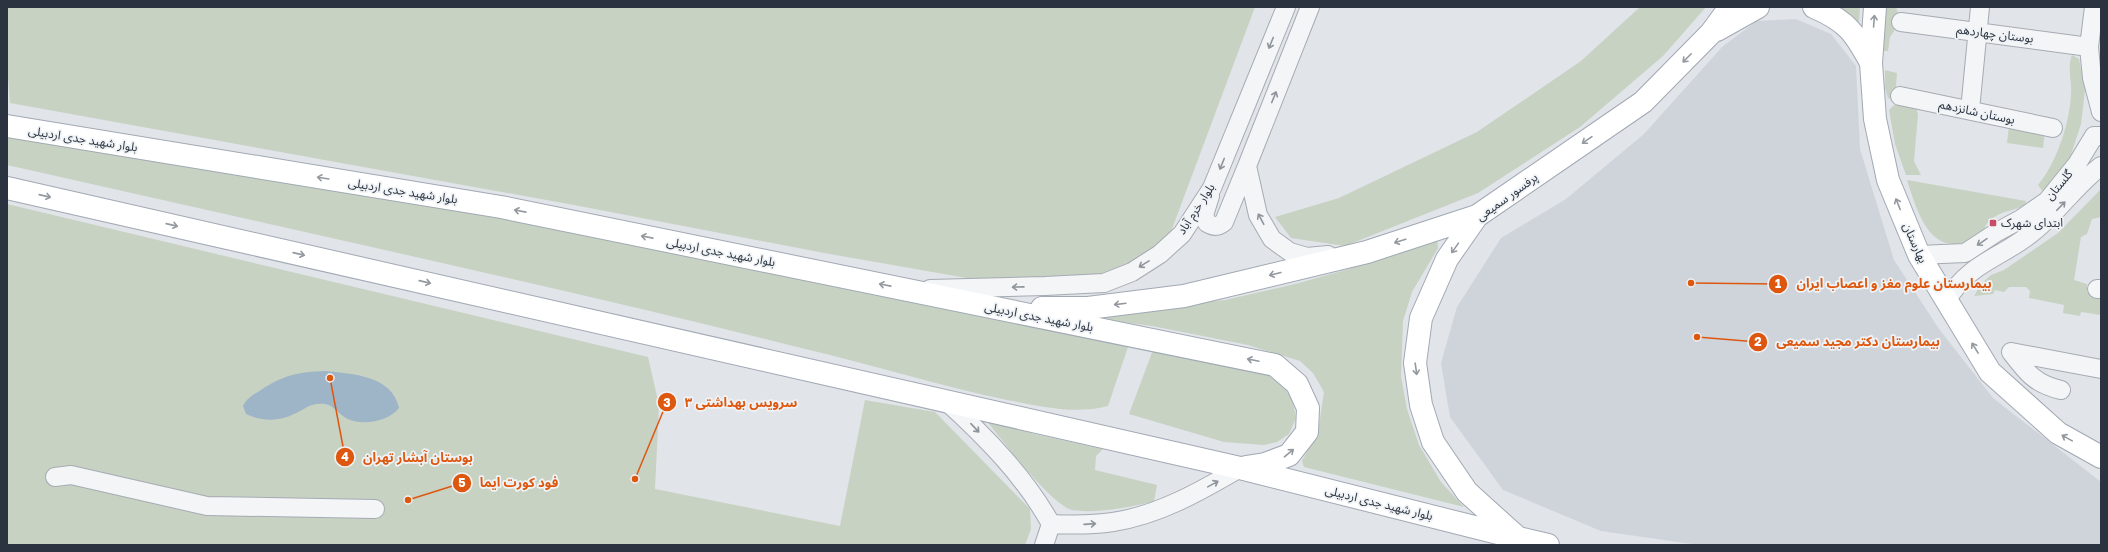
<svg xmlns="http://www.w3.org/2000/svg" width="2108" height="552" font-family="'Golos Text','Noto Sans Arabic',sans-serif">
<rect width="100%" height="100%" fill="#e1e4e9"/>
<path fill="#cfd4db" d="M 1796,19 L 1831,34 L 1856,66 L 1860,149 L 1894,260 L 1939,329 L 1993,398 L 2101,482 L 2101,545 L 1699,545 L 1601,531 L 1503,490 L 1450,417 L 1441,363 L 1457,307 L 1501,238 L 1566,199 L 1644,134 L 1723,46 L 1757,21 Z"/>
<path fill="#c7d2c3" d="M 7,7 L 1255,7 L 1166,245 L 1114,276 L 1023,288 L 824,253 L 574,205 L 10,103 L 7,64 Z
M 1640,7 L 1706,7 L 1663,56 L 1580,127 L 1478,193 L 1345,246 L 1291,238 L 1275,217 L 1339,198 L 1477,132 L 1581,61 Z
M 1830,7 L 1860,7 L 1858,35 Z
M 1886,7 L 1896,7 L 1898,13 L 1896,28 L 1890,37 L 1888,51 L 1882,51 Z
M 2072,55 L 2079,59 L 2085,90 L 2081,124 L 2068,164 L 2044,193 L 2038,185 C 2056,164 2070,123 2071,94 C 2072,81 2067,67 2072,55 Z
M 1885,70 L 1897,73 L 1895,100 L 1888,98 L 1885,88 Z
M 1895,104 L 1916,108 L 1918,114 L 1914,161 L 1921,175 L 1906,175 L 1895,144 L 1889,110 Z
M 2009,127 L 2045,131 L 2043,148 L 2007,143 Z
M 7,136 L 368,190 L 1129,344 L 1108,406 C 1074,415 1041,406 1007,400 C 946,387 886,369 826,354 C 554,286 280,227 7,165 Z
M 1907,180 L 2026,201 L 2025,206 C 2007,212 1988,213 1983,233 C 1934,266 1919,218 1907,180 Z
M 2101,189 L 2101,217 L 2092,219 L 2087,234 L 2081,237 L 2074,280 L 2087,284 L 2087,292 L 2101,296 L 2101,315 L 2081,312 L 2080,316 L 2063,313 L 2064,305 L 2029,298 L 2030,291 L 2026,287 L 2009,287 L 2004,292 L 1995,290 L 1993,294 L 1974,296 L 1981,284 L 1991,275 L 2004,270 L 2058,233 Z
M 7,204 L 648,357 L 659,405 L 655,489 L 840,526 L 865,400 L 935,412 L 1030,509 L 1031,529 L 1025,545 L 7,545 Z
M 1437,238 L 1438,248 L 1412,292 L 1403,321 L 1401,376 L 1407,409 L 1419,445 L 1441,482 L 1464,507 L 1304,467 L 1302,461 L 1318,432 L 1324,392 L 1313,373 L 1300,361 L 1248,345 L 1152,326 L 1037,311 L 1159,307 L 1225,300 L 1295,284 L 1349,269 L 1413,244 Z
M 1153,350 L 1266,373 L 1283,386 L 1292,398 L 1296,418 L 1289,434 L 1277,442 L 1264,445 L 1224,442 L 1129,414 Z
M 984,418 L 1034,434 L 1103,449 L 1096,456 L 1095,470 L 1157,485 L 1154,501 C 1135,507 1092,514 1072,510 C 1050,504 1002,439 984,418 Z"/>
<path fill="#9eb4c7" d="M 325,371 C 352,374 392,375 399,408 C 389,421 364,426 348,419 C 340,416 334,405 325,404 C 311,402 305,409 294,414 C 279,422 260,421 246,414 L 243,406 C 247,398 253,395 261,390 C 283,375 299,372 325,371 Z"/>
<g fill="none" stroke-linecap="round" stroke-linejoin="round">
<defs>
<path id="minor" d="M 1310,7 L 1247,166 L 1258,215 L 1272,239 L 1290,252 L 1307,257 L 1328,255
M 2094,7 L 2089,47 L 2092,78 L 2101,112
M 1901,22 L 2089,47
M 1900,96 L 2053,128
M 1970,110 L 1980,7
M 1210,196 L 1204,215 L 1207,223 C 1214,227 1218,227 1224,222 L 1247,166
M 1919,255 L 1965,253 L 1997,232 L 2021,219 L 2047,201 L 2077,164 L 2094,136 L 2101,136
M 930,289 L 1045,286 L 1104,283 L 1132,272 L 1160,254 L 1182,234 L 1212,188 L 1286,7
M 2097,289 L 2101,289
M 1946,301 C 1971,261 2000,259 2033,232 C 2058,212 2076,185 2101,166
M 2011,352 L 2101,369
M 2011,352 C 2027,373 2035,384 2061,390
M 946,401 C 986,437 1025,477 1051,524
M 55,477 L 71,475 L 207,506 L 375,509
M 1051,524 C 1072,525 1093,525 1113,522 C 1159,515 1201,491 1240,468
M 1044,545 L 1051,524"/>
<path id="major" d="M 1814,7 C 1847,21 1855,33 1871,63
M 1875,7 L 1871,63 L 1875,119 L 1888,180 L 1919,255 L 1990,372 L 2058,433 L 2101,457
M 1717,30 L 1758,7
M 7,126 L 501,207 L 1275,365 L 1297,384 L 1308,408 L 1307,432 L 1289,455 L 1265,464 L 1246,467
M 7,188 L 1240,468 L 1518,538
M 1042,308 L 1088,308 L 1184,296 L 1367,252 L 1477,216
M 1548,545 L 1518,538 L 1467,492 L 1433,442 L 1421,405 L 1415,363 L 1421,318 L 1447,259 L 1477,216 L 1643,102 L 1711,33 L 1730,7"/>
</defs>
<use href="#minor" stroke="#a6abb3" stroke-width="20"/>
<use href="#major" stroke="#a1a9b4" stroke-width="24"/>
<use href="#minor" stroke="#f3f5f7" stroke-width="18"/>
<use href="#major" stroke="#fff" stroke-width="22"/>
</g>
<defs><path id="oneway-shaft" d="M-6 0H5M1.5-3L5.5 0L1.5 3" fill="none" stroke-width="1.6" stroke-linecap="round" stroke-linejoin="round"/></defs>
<g stroke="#94999f">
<use href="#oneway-shaft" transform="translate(1874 21) rotate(-86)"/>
<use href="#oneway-shaft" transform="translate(1687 58) rotate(135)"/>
<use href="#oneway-shaft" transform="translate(1587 140) rotate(145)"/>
<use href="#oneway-shaft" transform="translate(323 178) rotate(-171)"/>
<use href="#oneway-shaft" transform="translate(45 196) rotate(13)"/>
<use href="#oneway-shaft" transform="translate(1898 204) rotate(-112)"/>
<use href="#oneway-shaft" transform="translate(520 211) rotate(-169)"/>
<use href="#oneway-shaft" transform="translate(172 225) rotate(13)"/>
<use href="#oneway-shaft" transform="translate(647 237) rotate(-169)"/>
<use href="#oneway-shaft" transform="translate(1400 241) rotate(162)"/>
<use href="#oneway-shaft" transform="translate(1455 248) rotate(125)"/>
<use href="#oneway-shaft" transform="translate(299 254) rotate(13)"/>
<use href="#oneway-shaft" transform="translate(1275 274) rotate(166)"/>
<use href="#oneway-shaft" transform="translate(425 282) rotate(13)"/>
<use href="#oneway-shaft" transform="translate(885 285) rotate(-169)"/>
<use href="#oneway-shaft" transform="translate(1120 304) rotate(173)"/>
<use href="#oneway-shaft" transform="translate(1975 348) rotate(-122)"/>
<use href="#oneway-shaft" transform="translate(1253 360) rotate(-168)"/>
<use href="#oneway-shaft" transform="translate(1416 369) rotate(82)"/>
<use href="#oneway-shaft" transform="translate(2067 438) rotate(-151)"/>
<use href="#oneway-shaft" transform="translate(1289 453) rotate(-40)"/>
</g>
<g stroke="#8e949b">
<use href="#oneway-shaft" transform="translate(1271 43) rotate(112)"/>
<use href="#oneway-shaft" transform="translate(1274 97) rotate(-68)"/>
<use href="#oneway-shaft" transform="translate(1222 164) rotate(112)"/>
<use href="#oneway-shaft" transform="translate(2061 206) rotate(-46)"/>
<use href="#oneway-shaft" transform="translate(1261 219) rotate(-118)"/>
<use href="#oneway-shaft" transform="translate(1982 242) rotate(146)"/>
<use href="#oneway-shaft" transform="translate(1144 264) rotate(148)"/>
<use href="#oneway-shaft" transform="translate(1018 287) rotate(179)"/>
<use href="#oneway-shaft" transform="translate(975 428) rotate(47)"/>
<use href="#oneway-shaft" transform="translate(1213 484) rotate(-29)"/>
<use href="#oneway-shaft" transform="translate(1090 524) rotate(-4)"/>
</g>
<rect fill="#c64e66" stroke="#f0f3f6" stroke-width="1.5" x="1989" y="219" width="8" height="8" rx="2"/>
<g text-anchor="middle" stroke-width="3.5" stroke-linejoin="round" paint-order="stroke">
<g font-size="12" fill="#2a333f" stroke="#f0f3f6">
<text transform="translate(1995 34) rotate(7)" y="4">بوستان چهاردهم</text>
<text transform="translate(1977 112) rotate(12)" y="4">بوستان شانزدهم</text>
<text transform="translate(83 139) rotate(9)" y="4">بلوار شهید جدی اردبیلی</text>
<text transform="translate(2059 185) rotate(-50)" y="4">گلستان</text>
<text transform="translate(403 191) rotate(9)" y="4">بلوار شهید جدی اردبیلی</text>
<text transform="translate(1507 197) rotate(-36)" y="4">پرفسور سمیعی</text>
<text transform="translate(1196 209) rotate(-57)" y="4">بلوار خرم آباد</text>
<text transform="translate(1915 243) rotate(66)" y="4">بهارستان</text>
<text transform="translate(721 252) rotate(11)" y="4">بلوار شهید جدی اردبیلی</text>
<text transform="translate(1039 317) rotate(11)" y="4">بلوار شهید جدی اردبیلی</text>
<text transform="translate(1379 503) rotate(14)" y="4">بلوار شهید جدی اردبیلی</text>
</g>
<g font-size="12" fill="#2a333f" stroke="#f0f3f6" text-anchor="start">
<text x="2001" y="227">ابتدای شهرک</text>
</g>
</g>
<path fill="none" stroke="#de570f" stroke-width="1.5" d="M1691 283L1778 284M1697 337L1758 342M635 479L667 402M330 378L345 457M408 500L462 483"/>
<g fill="#de570f" stroke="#f0f3f6" stroke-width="1.5">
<circle cx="1691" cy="283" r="4"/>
<circle cx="1697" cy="337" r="4"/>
<circle cx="635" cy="479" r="4"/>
<circle cx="330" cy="378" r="4"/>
<circle cx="408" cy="500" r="4"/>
<circle cx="1778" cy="284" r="10"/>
<circle cx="1758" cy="342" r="10"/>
<circle cx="667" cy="402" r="10"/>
<circle cx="345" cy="457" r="10"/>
<circle cx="462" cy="483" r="10"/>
</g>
<g font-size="12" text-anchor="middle" font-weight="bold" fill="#fff">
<text x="1778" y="288">1</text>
<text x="1758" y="346">2</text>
<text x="667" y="407">3</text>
<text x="345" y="461">4</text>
<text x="462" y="487">5</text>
</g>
<g font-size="13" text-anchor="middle" font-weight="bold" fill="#de570f" stroke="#f0f3f6" stroke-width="3.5" stroke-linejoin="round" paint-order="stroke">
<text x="1894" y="288">بیمارستان علوم مغز و اعصاب ایران</text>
<text x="1858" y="346">بیمارستان دکتر مجید سمیعی</text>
<text x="741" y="407">سرویس بهداشتی ۳</text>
<text x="418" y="462">بوستان آبشار تهران</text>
<text x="519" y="487">فود کورت ایما</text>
</g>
<rect width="2108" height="552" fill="none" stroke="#2a333f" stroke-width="16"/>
</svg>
